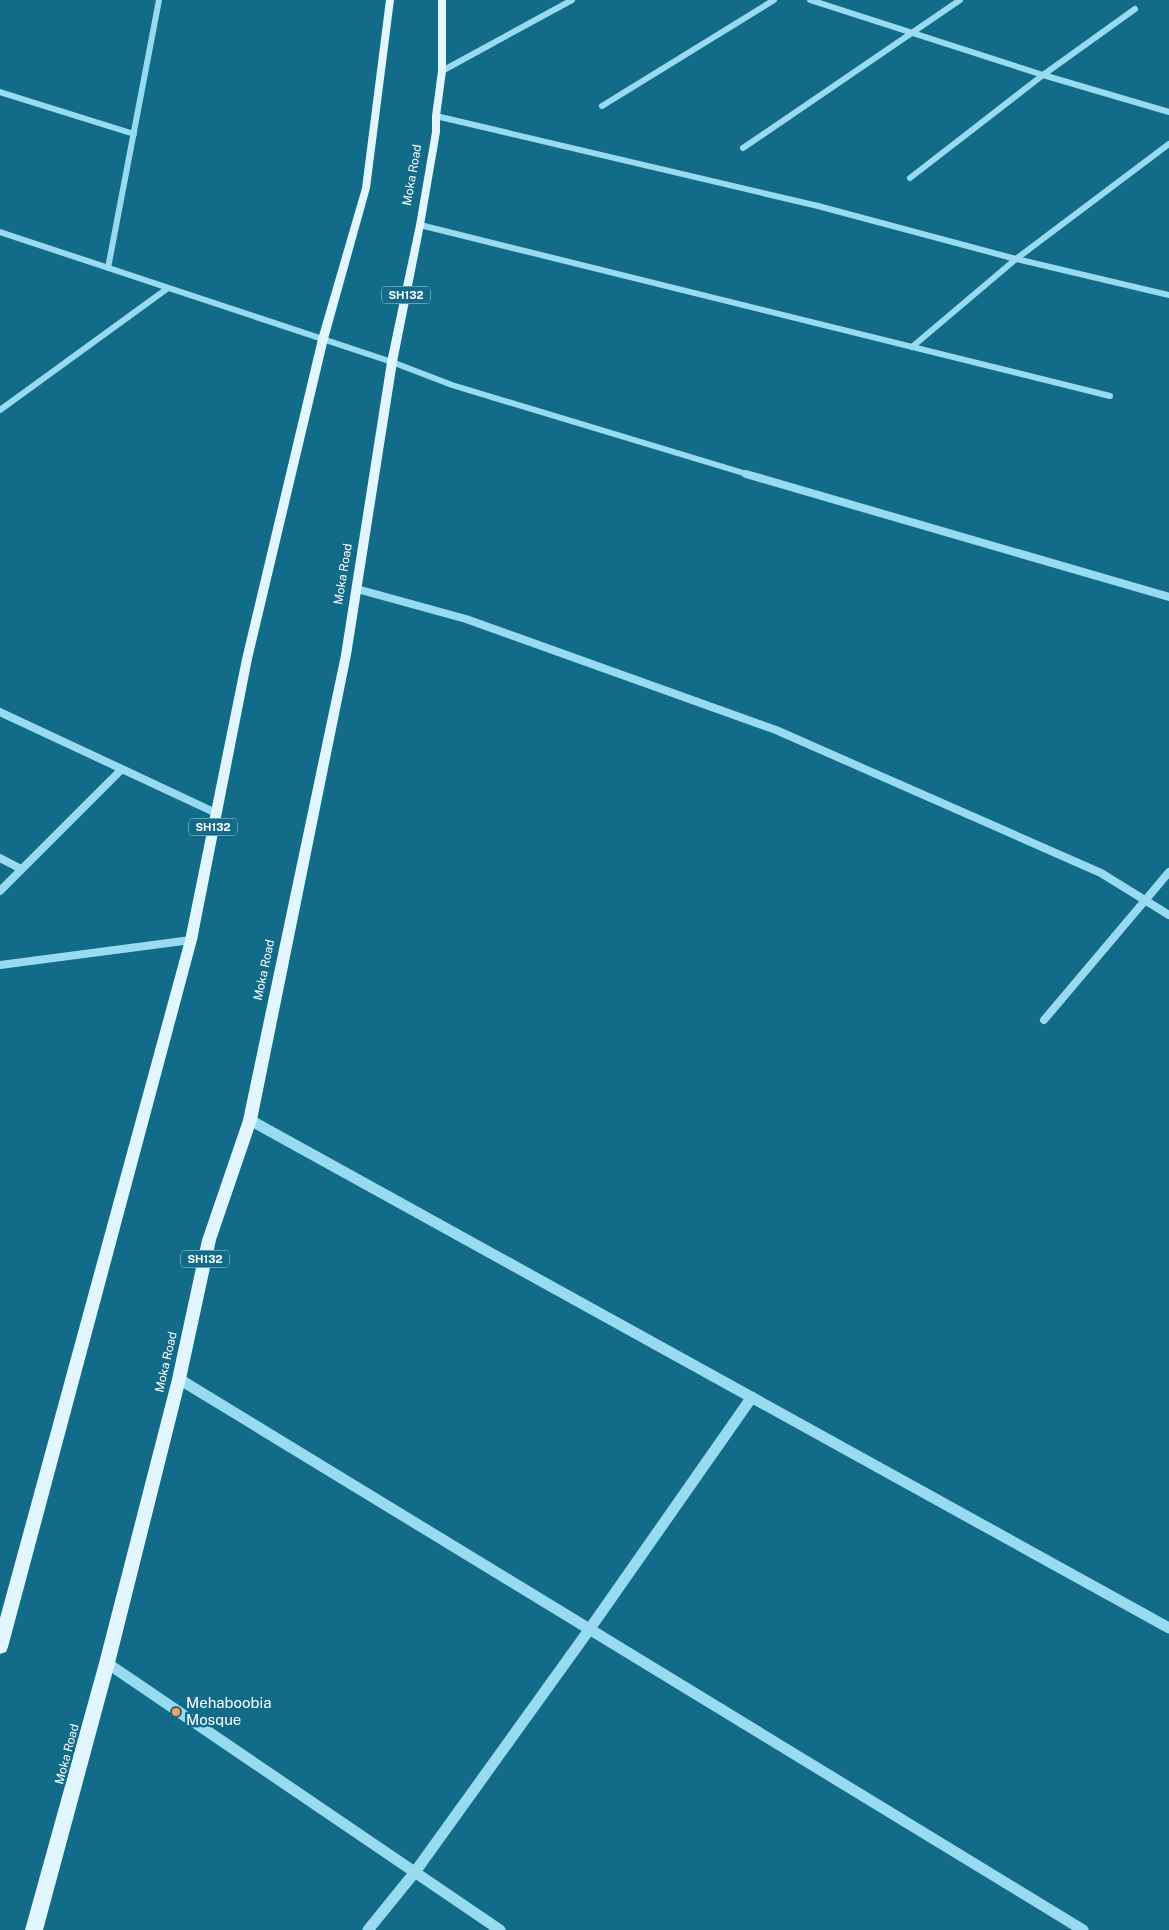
<svg xmlns="http://www.w3.org/2000/svg" width="1169" height="1930" font-family="'Public Sans',sans-serif">
<rect width="100%" height="100%" fill="#126b89"/>
<g fill="none" stroke-linecap="round" stroke-linejoin="round">
<path stroke="#98dbf0" stroke-width="6" d="M 810,0 L 1043,75 L 1169,112
M 442,71 L 572,0
M 0,92 L 134,134
M 602,106 L 774,0
M 436,116 L 818,206 L 1016,259 L 1169,295
M 743,148 L 960,0
M 910,178 L 1043,75 L 1135,9
M 420,225 L 1110,396
M 0,232 L 392,362 L 452,385 L 750,475
M 108,268 L 159,0
M 912,347 L 1016,259 L 1169,144
M 0,410 L 168,288"/>
<path stroke="#98dbf0" stroke-width="8" d="M 746,474 L 1169,597
M 357,589 L 466,619 L 776,730 L 1101,873 L 1169,915
M 0,712 L 216,813
M 0,858 L 21,869
M 0,891 L 121,770
M 0,965 L 191,940
M 1044,1020 L 1169,872"/>
<path stroke="#98dbf0" stroke-width="11" d="M 250,1120 L 1169,1628
M 179,1379 L 1083,1930
M 107,1663 L 500,1930
M 368,1930 L 415,1872 L 589,1630 L 752,1397"/>
<path fill="#e2f6ff" fill-rule="evenodd" d="M 386,0 L 394,0 L 370,188 L 328,339 L 252,659 L 197,940 L 8,1647 L 6,1652 L 0,1654 L 0,1618 L 185,940 L 242,659 L 318,339 L 362,188 Z
M 438,0 L 446,0 L 446,71 L 440,116 L 440,132 L 424,225 L 397,362 L 351,655 L 257,1120 L 216,1240 L 186,1379 L 115,1663 L 43,1930 L 25,1930 L 99,1663 L 172,1379 L 202,1240 L 243,1120 L 341,655 L 387,362 L 416,225 L 432,132 L 432,116 L 438,71 Z"/>
</g>
<circle fill="#ff9c58" stroke="#126b89" stroke-width="2" cx="176" cy="1712" r="5"/>
<g text-anchor="middle" stroke-width="5" stroke-linejoin="round" paint-order="stroke">
<g fill="#126b89" stroke="#b8d3dc" stroke-width="1">
<rect x="382" y="286.5" width="48" height="17" rx="4"/>
<rect x="189" y="818.5" width="48" height="17" rx="4"/>
<rect x="181" y="1250.5" width="48" height="17" rx="4"/>
</g>
<g font-size="11" font-weight="bold" fill="#fff">
<text x="406" y="299">SH132</text>
<text x="213" y="831">SH132</text>
<text x="205" y="1263">SH132</text>
</g>
<g font-size="12" fill="#fff" stroke="#126b89">
<text transform="translate(412 175) rotate(-80)" y="4">Moka Road</text>
<text transform="translate(343 574) rotate(-81)" y="4">Moka Road</text>
<text transform="translate(264 970) rotate(-78)" y="4">Moka Road</text>
<text transform="translate(166 1362) rotate(-77)" y="4">Moka Road</text>
<text transform="translate(67 1754) rotate(-75)" y="4">Moka Road</text>
</g>
<g font-size="15" fill="#fff" stroke="#126b89" text-anchor="start">
<text x="186" y="1708">Mehaboobia<tspan x="186" dy="17">Mosque</tspan></text>
</g>
</g>
</svg>
